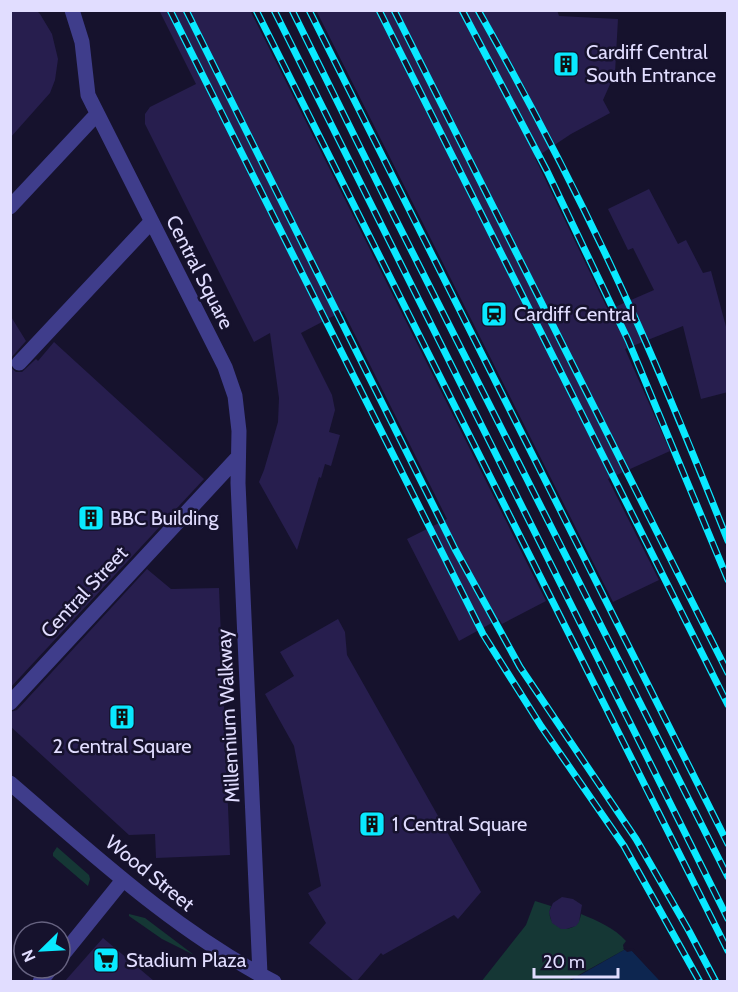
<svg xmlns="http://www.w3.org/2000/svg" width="738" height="992" font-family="Cabin,sans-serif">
<rect width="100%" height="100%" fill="#16122d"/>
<path fill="#153735" d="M 57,847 L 89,875 L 90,879 L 88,886 L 53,856 L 53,853 Z
M 535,901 L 551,906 C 542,929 578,939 581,914 C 596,920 616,929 626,941 L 623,945 L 624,950 L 568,981 L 481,982 L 526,925 Z
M 129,914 L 145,918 L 194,955 L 162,939 L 129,916 Z"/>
<path fill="#0d2650" d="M 624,950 L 632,951 L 660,981 L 568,982 Z"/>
<path fill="#16122d" d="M 623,948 L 634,949 L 663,982 L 660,981 L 632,951 L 627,952 Z"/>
<path fill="#271e4e" d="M 10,10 L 36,10 L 40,14 L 52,34 L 58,59 L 55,80 L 50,93 L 10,138 Z
M 159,10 L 250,10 L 546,601 L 502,624 L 499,619 L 459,641 L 407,539 L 447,519 L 343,311 L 301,333 L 332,395 L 335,410 L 329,432 L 340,435 L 331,466 L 325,464 L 321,478 L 319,477 L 297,550 L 259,482 L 264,470 L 278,422 L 279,398 L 270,333 L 254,342 L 145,124 L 145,114 L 150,107 L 196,84 Z
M 316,10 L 557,10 L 559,16 L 618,19 L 615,73 L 603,100 L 610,113 L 571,134 L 535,158 L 608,310 L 654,290 L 633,248 L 628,250 L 608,209 L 649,189 L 678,244 L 686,240 L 703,273 L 711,271 L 728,334 L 728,392 L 701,399 L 683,326 L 625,349 L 670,451 L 608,479 L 659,580 L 613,602 Z
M 10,315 L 26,341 L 10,359 Z
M 54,342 L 204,479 L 10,688 L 10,367 L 16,372 L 22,372 L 36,359 L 38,361 Z
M 147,569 L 171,589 L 219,588 L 230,855 L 156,858 L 155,834 L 129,835 L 10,726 L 10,712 L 17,710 Z
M 338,619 L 345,632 L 347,655 L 481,892 L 458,919 L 454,915 L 383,955 L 381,953 L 357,981 L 354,981 L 309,943 L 326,923 L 308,893 L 321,886 L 294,746 L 265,694 L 294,676 L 280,652 Z
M 562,897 L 573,899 L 582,905 L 579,922 L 576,926 L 566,929 L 561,929 L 552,923 L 549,912 L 553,903 Z
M 103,938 L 154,981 L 65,981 Z"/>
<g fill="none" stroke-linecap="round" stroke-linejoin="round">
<path stroke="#3f3d8b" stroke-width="15" d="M 72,10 L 82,42 L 88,95 L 225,367 L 235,396 L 239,431 L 238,483 L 260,974
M 10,207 L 97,114
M 19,363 L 151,222
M 10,703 L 238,457
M 10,783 C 94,855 175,931 274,982
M 60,958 L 123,880
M 40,982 L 51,968"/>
<defs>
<path id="rail" d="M 170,10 L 483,634 L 541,726 L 624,846 L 700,982
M 186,10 L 455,549 L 520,667 L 636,839 L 689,931 L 716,982
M 256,10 L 728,951
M 274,10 L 728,919
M 292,10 L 391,210 L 728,877
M 309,10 L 728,844
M 379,10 L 728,705
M 394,10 L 728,673
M 462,10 L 547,171 L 628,340 L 728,580
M 478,10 C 535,111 588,213 635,318 C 668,391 698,466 728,541"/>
</defs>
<use href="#rail" stroke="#09e9ff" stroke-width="7"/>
<use href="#rail" stroke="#16122d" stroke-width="4.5" stroke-dasharray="14" stroke-linecap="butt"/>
</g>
<defs>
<symbol id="building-square" viewBox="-11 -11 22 22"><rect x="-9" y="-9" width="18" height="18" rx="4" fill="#09e9ff" stroke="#16122d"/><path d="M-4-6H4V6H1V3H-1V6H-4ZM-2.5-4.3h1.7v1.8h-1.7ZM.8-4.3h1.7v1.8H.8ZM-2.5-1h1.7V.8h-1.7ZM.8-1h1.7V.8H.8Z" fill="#111"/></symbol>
<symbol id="station-square" viewBox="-11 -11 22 22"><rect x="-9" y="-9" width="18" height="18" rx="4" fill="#09e9ff" stroke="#16122d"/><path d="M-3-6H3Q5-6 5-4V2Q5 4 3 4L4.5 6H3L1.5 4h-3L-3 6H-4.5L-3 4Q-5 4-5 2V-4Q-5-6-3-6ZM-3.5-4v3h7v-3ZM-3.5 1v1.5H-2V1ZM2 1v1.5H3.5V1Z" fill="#111"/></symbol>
<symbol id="supermarket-square" viewBox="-11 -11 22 22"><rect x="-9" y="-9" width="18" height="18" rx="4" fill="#09e9ff" stroke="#16122d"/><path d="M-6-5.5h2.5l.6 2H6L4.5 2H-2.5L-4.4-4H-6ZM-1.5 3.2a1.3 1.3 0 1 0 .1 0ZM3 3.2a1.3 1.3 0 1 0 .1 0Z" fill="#111"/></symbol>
</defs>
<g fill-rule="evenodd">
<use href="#building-square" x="551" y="49" width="30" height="30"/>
<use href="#station-square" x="479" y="299" width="30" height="30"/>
<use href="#building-square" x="76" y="503" width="30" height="30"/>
<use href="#building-square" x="107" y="702" width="30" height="30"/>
<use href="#building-square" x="357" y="809" width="30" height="30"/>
<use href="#supermarket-square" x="91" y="945" width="30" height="30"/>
</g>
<g text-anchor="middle" stroke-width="5" stroke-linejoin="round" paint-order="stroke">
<g font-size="20" fill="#e1ddff" stroke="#16122d" text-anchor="start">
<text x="586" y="59">Cardiff Central<tspan x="586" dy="23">South Entrance</tspan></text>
<text x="514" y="321">Cardiff Central</text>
<text x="110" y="525">BBC Building</text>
<text x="122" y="753" text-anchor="middle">2 Central Square</text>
<text x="392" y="831">1 Central Square</text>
<text x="126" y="967">Stadium Plaza</text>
</g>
<g font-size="20" fill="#e1ddff" stroke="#16122d">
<text transform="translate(200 272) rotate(63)" y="7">Central Square</text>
<text transform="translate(84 592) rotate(-47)" y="7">Central Street</text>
<text transform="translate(228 716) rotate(-93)" y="7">Millennium Walkway</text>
<text transform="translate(150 873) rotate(39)" y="7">Wood Street</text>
</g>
</g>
<rect width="738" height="992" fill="none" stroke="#e1ddff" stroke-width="24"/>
<g transform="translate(42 950) rotate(246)"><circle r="28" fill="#16122d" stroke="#676381" stroke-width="1.5"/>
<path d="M0-4.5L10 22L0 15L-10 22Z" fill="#09e9ff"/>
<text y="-9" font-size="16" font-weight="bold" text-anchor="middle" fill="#e1ddff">N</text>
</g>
<path d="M534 968v9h84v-9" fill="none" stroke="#e1ddff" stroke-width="3"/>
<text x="543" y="968" font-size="18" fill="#e1ddff" stroke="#16122d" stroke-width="4.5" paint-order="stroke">20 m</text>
</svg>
